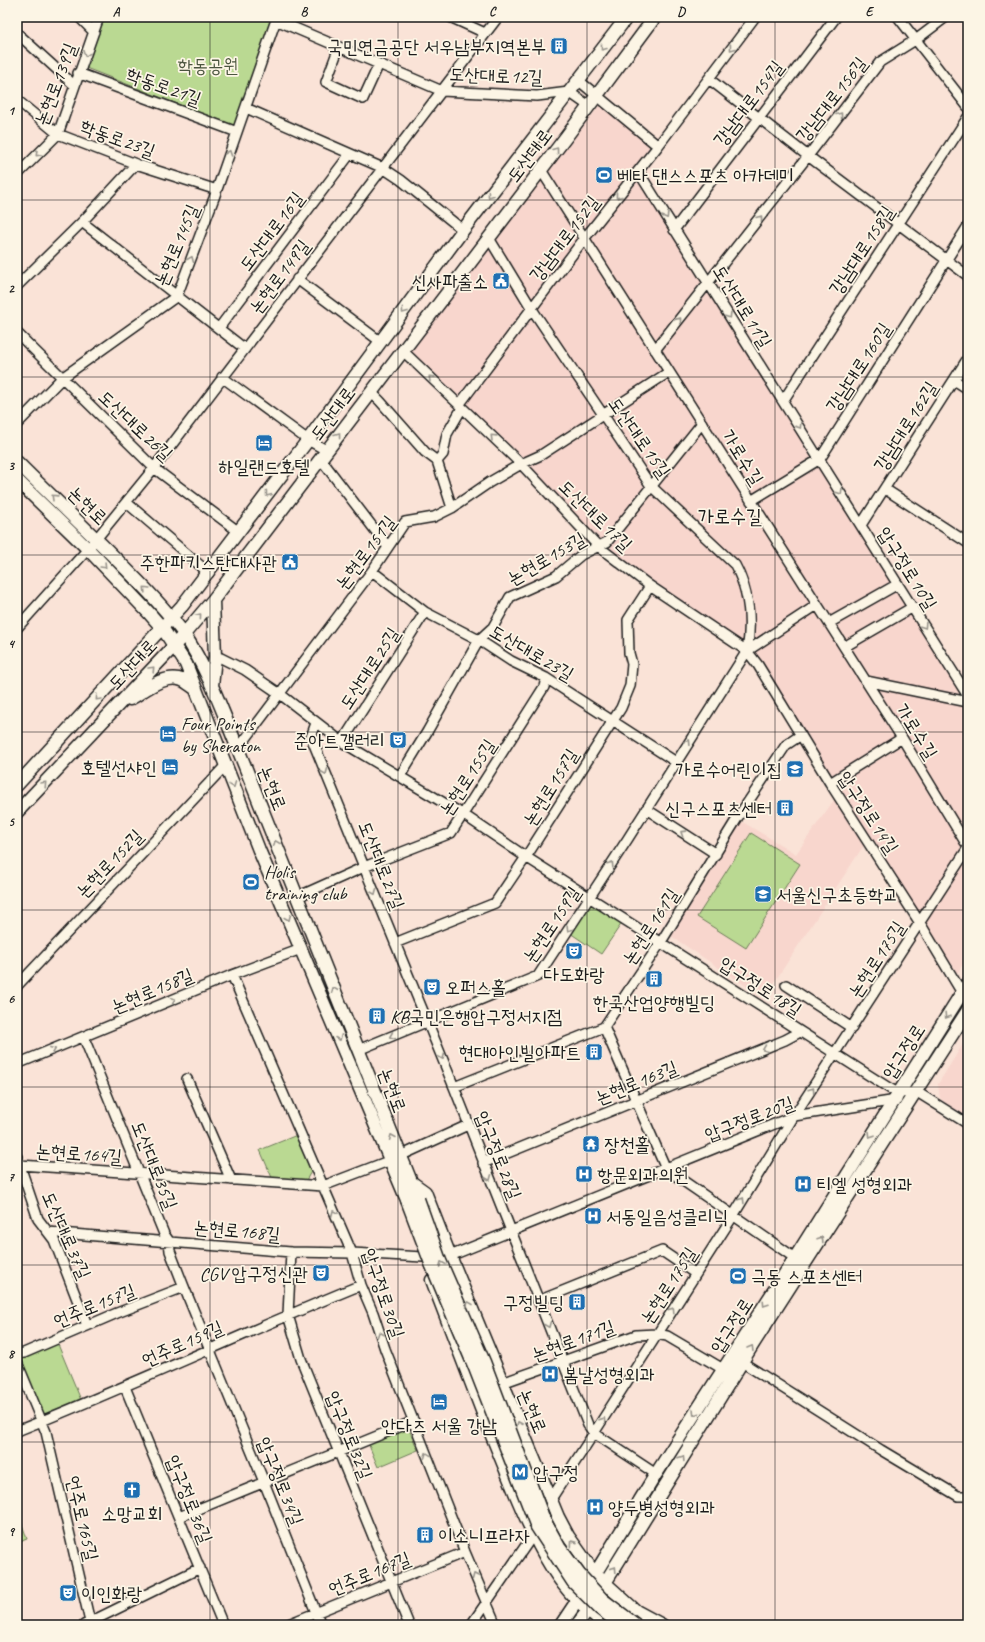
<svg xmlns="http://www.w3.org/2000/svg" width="985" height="1642" font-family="Caveat,'Poor Story',sans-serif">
<rect width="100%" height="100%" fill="#fae3d7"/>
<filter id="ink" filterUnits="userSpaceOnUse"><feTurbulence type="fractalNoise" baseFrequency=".025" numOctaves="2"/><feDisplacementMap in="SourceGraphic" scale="8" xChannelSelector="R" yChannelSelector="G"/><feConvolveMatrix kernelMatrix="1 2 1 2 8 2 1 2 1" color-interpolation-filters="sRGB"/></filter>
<g filter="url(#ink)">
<path fill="#f8d6cd" d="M 602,102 L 653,144 L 633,168 L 968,703 L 968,957 L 957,973 L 755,653 L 619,560 L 408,350 Z
M 834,800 L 864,845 L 764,998 L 668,934 L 741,821 L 796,854 Z
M 968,1036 L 968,1117 L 946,1104 L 940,1098 L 938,1084 Z"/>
<path fill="#bad992" stroke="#6b7a57" d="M 103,17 L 275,17 L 236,127 L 86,68 Z
M 751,833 L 800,864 L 746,948 L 697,917 Z
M 592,899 L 624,920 L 601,954 L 570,933 Z
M 297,1135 L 312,1170 L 305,1182 L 273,1180 L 260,1150 Z
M 57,1342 L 81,1400 L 44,1415 L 20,1358 Z
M 408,1427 L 418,1450 L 378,1467 L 368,1443 Z
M 17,1509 L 27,1539 L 17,1543 Z"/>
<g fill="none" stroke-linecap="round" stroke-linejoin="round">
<defs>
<path id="minor" d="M 79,17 L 94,32
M 450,17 L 485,33
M 898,17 L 968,107
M 276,20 L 442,91 L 537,96 L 569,92 L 589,106
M 17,33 L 74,85
M 339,47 L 326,82 L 363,99 L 379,64
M 78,73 L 237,132
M 709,79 L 808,156 L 968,276
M 578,80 L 658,146
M 17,100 L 58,134 L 136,164 L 217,190
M 246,108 L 383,168 L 401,180 L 463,230
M 541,170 L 902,738 L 965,842 L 968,844
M 638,171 L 968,696
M 17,175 L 58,134 L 99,17
M 82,222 L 245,349
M 674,230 L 836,17
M 489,238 L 532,309 L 651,486 L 735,565 C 749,591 752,622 747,651
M 297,279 L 381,342
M 17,286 L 82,222 L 136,164
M 219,328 L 350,154
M 17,333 L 154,468 L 239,532
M 402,350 L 521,464 L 599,547 L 650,586 L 747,651 L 758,665 L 830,783 L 920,923 L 962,993
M 655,350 L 808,156 L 880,62 L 917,39 L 946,17
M 222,377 L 308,440 L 326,450
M 954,380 L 968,389
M 371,392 L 380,401 L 425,452 L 437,461 L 452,508
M 783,401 L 968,117
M 459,405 L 584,239 L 658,146 L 755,17
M 17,424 L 62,378 L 177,296 L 214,198 L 277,17
M 320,458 L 388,547
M 437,461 L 443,454 L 447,434 L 462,408
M 885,489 L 968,543
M 751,501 L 820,459 L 968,226
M 127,503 L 209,573
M 861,525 L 968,358
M 372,571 L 425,612 L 479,640 L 511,661 L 546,678 L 676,762
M 829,623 L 898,584
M 17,628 L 88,549 L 154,468 L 498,17
M 844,647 L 913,607
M 215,657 L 221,658 L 245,670 L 280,694 L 342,742 L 464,815 L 526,857 L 889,1088 L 898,1093 L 917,1092
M 866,681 L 968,702
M 316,723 L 311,737 L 454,1087 L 588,1425 L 594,1433 L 656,1474
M 342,742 L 425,612
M 238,749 L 372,571 L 405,522 L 434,517 L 452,508 L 490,482 L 521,464 L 541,455 L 669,372
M 400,776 L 427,732 L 479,640 L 493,627 L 510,597 L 556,576 L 581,555 L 607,542 L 702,423
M 830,783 L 902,738
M 646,809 L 716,854
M 297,897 L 364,867 L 451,833 L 544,687 L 546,678
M 395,943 L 495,903 L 526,857 L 621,708 L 630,686 L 632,664 L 629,653 L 628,620 L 650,586
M 232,975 L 352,1253 L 361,1285 L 373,1313 L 385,1349 L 465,1552 L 496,1625
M 786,985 L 852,1028
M 17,986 L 226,765
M 604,1027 L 666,1169 L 795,1258
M 84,1038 L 164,1234 L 169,1241 L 170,1251 L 184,1287 L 264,1482 L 321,1625
M 358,1050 L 538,976 L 627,840 L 747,651 L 817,605
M 17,1064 L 232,975 L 301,949
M 187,1079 L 231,1180
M 454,1087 L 604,1027 L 661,942 L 738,817 L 786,745 L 801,735
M 917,1092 L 968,1124
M 400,1156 L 468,1125
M 17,1157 L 38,1219 L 54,1240 L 87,1325
M 483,1163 L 785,1040 L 800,1032
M 20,1165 L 323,1186 L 391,1160
M 48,1232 L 291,1252 L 352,1253 L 423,1257
M 291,1252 L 288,1315 L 301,1359 L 409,1625
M 450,1256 L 794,1116 L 897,1100
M 538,1301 L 662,1251 L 696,1274
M 17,1354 L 24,1353 L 117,1313 L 184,1287
M 737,1359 L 881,1450 L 958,1496 L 968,1496
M 17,1362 L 46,1432 L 90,1622
M 502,1383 L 636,1335 L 656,1334 L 667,1336 L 728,1372
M 125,1387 L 223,1625
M 17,1431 C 133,1385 245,1332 361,1285
M 551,1499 L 594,1433 L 733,1216 L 794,1116 L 968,848
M 179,1517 L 414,1421
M 84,1625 L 200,1568
M 286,1625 L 465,1552
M 471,1625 L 533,1535"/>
<path id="major" d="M 17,462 C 54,499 93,535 130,573 C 149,592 168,612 184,634 C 208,670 222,710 238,749 L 418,1199
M 17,480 L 88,549 L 149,613 L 163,629 L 186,664 L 259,850 L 407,1200
M 212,686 L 215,657 L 213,600
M 130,699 C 144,691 165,673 182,680 C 187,682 191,686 196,689
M 17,785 L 182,606 L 308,440 L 463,230 L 627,17
M 17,812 L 174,646 L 213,600 L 566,137 L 655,17
M 411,1182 L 425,1192 L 450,1256 L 558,1517 L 568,1536 L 595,1574 L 636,1611 L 662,1625
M 432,1280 C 450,1327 468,1374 486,1421 C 496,1446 506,1470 516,1495 C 537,1545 559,1593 606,1625
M 561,1625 L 595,1574 L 656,1474 L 795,1258 L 968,983
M 577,1625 L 587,1612 L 753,1344 L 968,1010"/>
</defs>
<use href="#minor" stroke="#1c1c1c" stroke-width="12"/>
<use href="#major" stroke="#1c1c1c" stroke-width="15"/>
<use href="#minor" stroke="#fcf5e5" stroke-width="9"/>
<use href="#major" stroke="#fcf5e5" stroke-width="12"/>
<defs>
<path id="major-bridge" d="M 418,1199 L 440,1261 L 484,1362 L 544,1520 L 559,1547 L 579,1574 L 603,1600 L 636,1625
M 407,1200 L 432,1266 L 475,1368 L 537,1527 L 573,1582 L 599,1608 L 621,1625"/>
</defs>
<use href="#major-bridge" stroke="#1c1c1c" stroke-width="15" stroke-linecap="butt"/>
<use href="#major-bridge" stroke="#fcf5e5" stroke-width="12"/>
</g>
<defs><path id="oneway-chevron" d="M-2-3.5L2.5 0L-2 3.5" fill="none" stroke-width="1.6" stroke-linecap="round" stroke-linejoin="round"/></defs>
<g stroke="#97938b">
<use href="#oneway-chevron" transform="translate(603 48) rotate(128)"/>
<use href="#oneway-chevron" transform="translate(732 48) rotate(127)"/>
<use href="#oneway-chevron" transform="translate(86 54) rotate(110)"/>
<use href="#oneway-chevron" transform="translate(840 115) rotate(-53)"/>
<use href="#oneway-chevron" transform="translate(556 150) rotate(-53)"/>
<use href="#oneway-chevron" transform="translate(229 153) rotate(-71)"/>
<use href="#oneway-chevron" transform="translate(38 154) rotate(135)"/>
<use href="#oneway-chevron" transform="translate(490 195) rotate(127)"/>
<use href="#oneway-chevron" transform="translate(618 196) rotate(128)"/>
<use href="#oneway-chevron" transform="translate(666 216) rotate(59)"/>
<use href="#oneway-chevron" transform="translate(760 218) rotate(-52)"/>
<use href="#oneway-chevron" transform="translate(191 259) rotate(-68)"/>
<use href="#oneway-chevron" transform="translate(404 311) rotate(126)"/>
<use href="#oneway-chevron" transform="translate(729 316) rotate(58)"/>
<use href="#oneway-chevron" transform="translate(679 320) rotate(-51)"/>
<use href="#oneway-chevron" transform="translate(431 378) rotate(-136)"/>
<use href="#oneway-chevron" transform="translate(799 426) rotate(57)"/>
<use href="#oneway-chevron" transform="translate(338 435) rotate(-53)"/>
<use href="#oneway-chevron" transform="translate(493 437) rotate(-136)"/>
<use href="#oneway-chevron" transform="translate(840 492) rotate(58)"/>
<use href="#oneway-chevron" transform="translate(268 494) rotate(127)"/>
<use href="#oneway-chevron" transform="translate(54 497) rotate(-136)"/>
<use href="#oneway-chevron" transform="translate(104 566) rotate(46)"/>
<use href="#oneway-chevron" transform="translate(146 589) rotate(-134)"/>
<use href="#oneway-chevron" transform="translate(199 616) rotate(-50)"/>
<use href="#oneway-chevron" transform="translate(924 626) rotate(58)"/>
<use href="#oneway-chevron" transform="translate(152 669) rotate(-47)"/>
<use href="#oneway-chevron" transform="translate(98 698) rotate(133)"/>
<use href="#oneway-chevron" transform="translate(688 742) rotate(-58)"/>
<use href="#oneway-chevron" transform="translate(325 772) rotate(68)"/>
<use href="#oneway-chevron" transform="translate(44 784) rotate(-47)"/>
<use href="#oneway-chevron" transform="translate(233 785) rotate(69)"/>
<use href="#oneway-chevron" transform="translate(683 833) rotate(-147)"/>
<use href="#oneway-chevron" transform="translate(276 843) rotate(-112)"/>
<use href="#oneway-chevron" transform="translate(611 864) rotate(-57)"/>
<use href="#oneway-chevron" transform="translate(374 892) rotate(68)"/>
<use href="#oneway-chevron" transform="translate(288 918) rotate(67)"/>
<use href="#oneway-chevron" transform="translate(569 929) rotate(123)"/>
<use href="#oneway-chevron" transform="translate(334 990) rotate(-112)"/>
<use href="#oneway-chevron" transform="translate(173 1000) rotate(-23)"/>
<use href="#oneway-chevron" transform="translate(947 1016) rotate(123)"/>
<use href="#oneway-chevron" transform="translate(392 1036) rotate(157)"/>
<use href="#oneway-chevron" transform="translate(339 1038) rotate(67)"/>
<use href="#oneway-chevron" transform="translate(765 1049) rotate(158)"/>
<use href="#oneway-chevron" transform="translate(53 1050) rotate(-22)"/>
<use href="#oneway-chevron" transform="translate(442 1057) rotate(67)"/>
<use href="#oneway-chevron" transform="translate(812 1090) rotate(-56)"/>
<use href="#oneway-chevron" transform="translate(871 1135) rotate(122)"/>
<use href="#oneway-chevron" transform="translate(392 1137) rotate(-113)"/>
<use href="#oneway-chevron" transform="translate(489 1178) rotate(68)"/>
<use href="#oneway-chevron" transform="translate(742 1200) rotate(-58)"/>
<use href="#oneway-chevron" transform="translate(334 1213) rotate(-114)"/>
<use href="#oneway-chevron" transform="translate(821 1239) rotate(-57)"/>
<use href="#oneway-chevron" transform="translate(442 1264) rotate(-113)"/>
<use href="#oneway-chevron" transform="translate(469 1304) rotate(-112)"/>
<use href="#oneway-chevron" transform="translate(765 1304) rotate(123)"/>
<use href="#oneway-chevron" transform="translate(672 1310) rotate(-57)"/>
<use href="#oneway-chevron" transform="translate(548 1325) rotate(68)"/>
<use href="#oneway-chevron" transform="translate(380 1334) rotate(-109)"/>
<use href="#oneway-chevron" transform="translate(751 1348) rotate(-59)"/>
<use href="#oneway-chevron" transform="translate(695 1413) rotate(123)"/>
<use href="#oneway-chevron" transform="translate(603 1420) rotate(-58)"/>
<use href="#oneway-chevron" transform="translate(519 1424) rotate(-113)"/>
<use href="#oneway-chevron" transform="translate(427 1455) rotate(-111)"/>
<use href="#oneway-chevron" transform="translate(682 1458) rotate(-58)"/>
<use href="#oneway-chevron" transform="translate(573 1543) rotate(-125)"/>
<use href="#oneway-chevron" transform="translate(614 1569) rotate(-57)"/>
<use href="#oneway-chevron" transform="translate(475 1576) rotate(-113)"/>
</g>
</g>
<path fill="none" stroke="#1c1c1c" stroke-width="1" stroke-opacity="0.55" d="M 210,17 L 210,1625M 398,17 L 398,1625M 587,17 L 587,1625M 775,17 L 775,1625M 17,200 L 968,200M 17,377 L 968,377M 17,555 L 968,555M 17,732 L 968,732M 17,910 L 968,910M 17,1087 L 968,1087M 17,1265 L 968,1265M 17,1442 L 968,1442"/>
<defs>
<symbol id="building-square" viewBox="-11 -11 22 22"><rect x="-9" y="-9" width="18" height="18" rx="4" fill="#1f6fb2" stroke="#fcf5e5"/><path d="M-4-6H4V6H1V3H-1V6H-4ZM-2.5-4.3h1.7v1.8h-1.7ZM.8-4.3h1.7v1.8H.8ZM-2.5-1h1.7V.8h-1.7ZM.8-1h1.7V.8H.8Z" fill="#fff"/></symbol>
<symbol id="stadium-square" viewBox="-11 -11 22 22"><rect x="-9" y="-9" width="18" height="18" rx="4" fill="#1f6fb2" stroke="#fcf5e5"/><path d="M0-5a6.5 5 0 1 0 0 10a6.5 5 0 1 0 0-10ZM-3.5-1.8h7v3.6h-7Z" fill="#fff"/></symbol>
<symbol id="civic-square" viewBox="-11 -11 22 22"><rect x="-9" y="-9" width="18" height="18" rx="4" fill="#1f6fb2" stroke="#fcf5e5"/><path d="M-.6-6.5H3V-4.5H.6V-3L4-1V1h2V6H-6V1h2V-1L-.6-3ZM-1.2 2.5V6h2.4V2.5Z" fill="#fff"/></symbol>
<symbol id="hotel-square" viewBox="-11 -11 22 22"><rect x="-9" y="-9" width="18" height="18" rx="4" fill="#1f6fb2" stroke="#fcf5e5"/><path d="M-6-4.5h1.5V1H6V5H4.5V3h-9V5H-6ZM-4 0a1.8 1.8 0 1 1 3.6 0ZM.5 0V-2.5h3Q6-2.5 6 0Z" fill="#fff"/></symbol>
<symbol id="theatre-square" viewBox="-11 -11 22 22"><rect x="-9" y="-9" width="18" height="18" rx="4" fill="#1f6fb2" stroke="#fcf5e5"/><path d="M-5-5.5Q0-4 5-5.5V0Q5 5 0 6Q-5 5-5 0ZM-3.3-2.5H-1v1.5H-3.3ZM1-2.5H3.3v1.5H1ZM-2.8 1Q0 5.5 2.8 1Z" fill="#fff"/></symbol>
<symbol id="school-square" viewBox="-11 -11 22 22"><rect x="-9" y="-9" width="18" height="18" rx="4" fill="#1f6fb2" stroke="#fcf5e5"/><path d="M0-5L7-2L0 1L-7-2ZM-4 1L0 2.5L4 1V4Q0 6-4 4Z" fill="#fff"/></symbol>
<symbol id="temple-square" viewBox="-11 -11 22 22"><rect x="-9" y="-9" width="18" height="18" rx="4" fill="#1f6fb2" stroke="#fcf5e5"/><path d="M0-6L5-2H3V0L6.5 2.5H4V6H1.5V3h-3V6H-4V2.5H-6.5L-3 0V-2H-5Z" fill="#fff"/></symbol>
<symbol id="hospital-square" viewBox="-11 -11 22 22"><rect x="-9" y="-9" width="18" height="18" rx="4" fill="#1f6fb2" stroke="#fcf5e5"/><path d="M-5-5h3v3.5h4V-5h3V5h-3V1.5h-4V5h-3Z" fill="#fff"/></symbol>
<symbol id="metro-square" viewBox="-11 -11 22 22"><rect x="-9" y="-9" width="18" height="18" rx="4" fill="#1f6fb2" stroke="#fcf5e5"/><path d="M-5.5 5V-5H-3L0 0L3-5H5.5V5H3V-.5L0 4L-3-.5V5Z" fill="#fff"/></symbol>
<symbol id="church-square" viewBox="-11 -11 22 22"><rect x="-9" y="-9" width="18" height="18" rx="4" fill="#1f6fb2" stroke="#fcf5e5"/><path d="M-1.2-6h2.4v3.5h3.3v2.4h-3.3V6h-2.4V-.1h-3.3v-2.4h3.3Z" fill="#fff"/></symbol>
</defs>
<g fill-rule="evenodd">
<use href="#building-square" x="549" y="36" width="20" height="20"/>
<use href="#stadium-square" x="594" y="165" width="20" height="20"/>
<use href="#civic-square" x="491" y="271" width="20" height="20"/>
<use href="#hotel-square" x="254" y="433" width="20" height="20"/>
<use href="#civic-square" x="280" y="552" width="20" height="20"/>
<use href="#hotel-square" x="158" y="724" width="20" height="20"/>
<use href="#theatre-square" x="388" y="730" width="20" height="20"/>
<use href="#hotel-square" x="160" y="757" width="20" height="20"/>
<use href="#school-square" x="785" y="759" width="20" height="20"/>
<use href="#building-square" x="775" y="798" width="20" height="20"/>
<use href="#stadium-square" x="241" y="872" width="20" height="20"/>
<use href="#school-square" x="753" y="884" width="20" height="20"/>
<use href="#theatre-square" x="564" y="941" width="20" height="20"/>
<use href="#building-square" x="644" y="969" width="20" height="20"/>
<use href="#theatre-square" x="422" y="977" width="20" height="20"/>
<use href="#building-square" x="367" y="1006" width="20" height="20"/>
<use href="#building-square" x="584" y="1042" width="20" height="20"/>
<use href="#temple-square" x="581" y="1134" width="20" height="20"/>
<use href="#hospital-square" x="574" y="1164" width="20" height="20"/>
<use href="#hospital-square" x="793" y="1174" width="20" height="20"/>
<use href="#hospital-square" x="583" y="1206" width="20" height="20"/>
<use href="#theatre-square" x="311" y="1263" width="20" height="20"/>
<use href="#stadium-square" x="728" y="1266" width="20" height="20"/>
<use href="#building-square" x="567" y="1292" width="20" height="20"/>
<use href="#hospital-square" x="540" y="1364" width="20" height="20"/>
<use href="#hotel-square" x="429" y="1392" width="20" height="20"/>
<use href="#metro-square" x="510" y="1462" width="20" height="20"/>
<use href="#church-square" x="122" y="1480" width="20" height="20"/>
<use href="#hospital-square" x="585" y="1497" width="20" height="20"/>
<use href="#building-square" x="415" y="1525" width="20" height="20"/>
<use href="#theatre-square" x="58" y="1583" width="20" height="20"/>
</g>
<g text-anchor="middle" stroke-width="3.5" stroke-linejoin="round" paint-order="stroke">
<g font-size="19" fill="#1c1c1c" stroke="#fcf5e5" text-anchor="start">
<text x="546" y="53" text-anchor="end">국민연금공단 서우남부지역본부</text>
<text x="617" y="182">베타 댄스스포츠 아카데미</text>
<text x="488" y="288" text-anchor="end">신사파출소</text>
<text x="264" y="473" text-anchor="middle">하일랜드호텔</text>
<text x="277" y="569" text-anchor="end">주한파키스탄대사관</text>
<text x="181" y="730">Four Points<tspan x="181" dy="22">by Sheraton</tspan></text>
<text x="385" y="747" text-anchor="end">준아트갤러리</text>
<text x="157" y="774" text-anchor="end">호텔선샤인</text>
<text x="782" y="776" text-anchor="end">가로수어린이집</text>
<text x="772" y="815" text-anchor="end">신구스포츠센터</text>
<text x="264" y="878">Holis<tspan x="264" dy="22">training club</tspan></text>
<text x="776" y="901">서울신구초등학교</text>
<text x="574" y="981" text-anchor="middle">다도화랑</text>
<text x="445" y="994">오퍼스홀</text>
<text x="654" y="1009" text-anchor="middle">한국산업양행빌딩</text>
<text x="390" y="1023">KB국민은행압구정서지점</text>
<text x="581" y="1059" text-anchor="end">현대아인빌아파트</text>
<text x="604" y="1151">장천홀</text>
<text x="597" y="1181">항문외과의원</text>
<text x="816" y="1191">티엘 성형외과</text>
<text x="606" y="1223">서동일음성클리닉</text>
<text x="308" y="1280" text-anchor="end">CGV 압구정신관</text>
<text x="751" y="1283">극동 스포츠센터</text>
<text x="564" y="1309" text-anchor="end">구정빌딩</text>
<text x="563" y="1381">봄날성형외과</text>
<text x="439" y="1432" text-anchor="middle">안다즈 서울 강남</text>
<text x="533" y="1479">압구정</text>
<text x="608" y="1514">양두병성형외과</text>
<text x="132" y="1520" text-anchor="middle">소망교회</text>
<text x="438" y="1542">이소니프라자</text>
<text x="81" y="1600">이인화랑</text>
</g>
<g font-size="19" fill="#4b553f" stroke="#fcf5e5">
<text x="208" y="72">학동공원</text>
</g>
<g font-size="19" fill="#1c1c1c" stroke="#fcf5e5">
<text transform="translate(496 75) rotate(2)" y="7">도산대로12길</text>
<text transform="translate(55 84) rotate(-69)" y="7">논현로139길</text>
<text transform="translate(164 86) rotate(20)" y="7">학동로21길</text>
<text transform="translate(831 99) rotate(-52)" y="7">강남대로156길</text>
<text transform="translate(748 103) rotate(-53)" y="7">강남대로154길</text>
<text transform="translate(118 138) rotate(20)" y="7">학동로23길</text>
<text transform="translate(529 155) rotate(-53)" y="7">도산대로</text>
<text transform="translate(271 231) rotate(-53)" y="7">도산대로16길</text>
<text transform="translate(564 238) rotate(-53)" y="7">강남대로152길</text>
<text transform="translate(176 245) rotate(-67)" y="7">논현로145길</text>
<text transform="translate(861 250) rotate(-57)" y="7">강남대로158길</text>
<text transform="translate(279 276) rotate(-53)" y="7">논현로149길</text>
<text transform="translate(743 306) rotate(58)" y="7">도산대로11길</text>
<text transform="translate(858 367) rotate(-57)" y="7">강남대로160길</text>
<text transform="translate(332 413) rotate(-53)" y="7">도산대로</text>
<text transform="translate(136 425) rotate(43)" y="7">도산대로26길</text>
<text transform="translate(905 426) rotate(-58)" y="7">강남대로162길</text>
<text transform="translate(640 437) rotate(55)" y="7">도산대로15길</text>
<text transform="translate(743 457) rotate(58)" y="7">가로수길</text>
<text transform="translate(88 505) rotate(44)" y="7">논현로</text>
<text transform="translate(596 515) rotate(44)" y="7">도산대로17길</text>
<text transform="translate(365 552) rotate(-53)" y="7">논현로151길</text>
<text transform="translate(546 558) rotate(-30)" y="7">논현로153길</text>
<text transform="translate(908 568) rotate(58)" y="7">압구정로10길</text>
<text transform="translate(532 652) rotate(30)" y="7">도산대로23길</text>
<text transform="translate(132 664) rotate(-47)" y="7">도산대로</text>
<text transform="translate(369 668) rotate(-57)" y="7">도산대로25길</text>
<text transform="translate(917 731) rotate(58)" y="7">가로수길</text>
<text transform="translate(467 777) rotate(-57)" y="7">논현로155길</text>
<text transform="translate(550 787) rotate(-58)" y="7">논현로157길</text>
<text transform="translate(273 788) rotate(68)" y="7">논현로</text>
<text transform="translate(869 812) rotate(57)" y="7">압구정로14길</text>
<text transform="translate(109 863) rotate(-46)" y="7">논현로152길</text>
<text transform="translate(382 865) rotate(68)" y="7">도산대로27길</text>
<text transform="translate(551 924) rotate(-56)" y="7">논현로159길</text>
<text transform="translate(650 926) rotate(-57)" y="7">논현로161길</text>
<text transform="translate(876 959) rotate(-57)" y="7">논현로175길</text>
<text transform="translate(761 986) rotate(33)" y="7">압구정로18길</text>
<text transform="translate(152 990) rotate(-23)" y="7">논현로158길</text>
<text transform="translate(903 1051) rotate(-57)" y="7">압구정로</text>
<text transform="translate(636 1082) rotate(-22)" y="7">논현로163길</text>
<text transform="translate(393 1090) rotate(69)" y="7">논현로</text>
<text transform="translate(749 1118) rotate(-21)" y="7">압구정로20길</text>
<text transform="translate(79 1153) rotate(4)" y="7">논현로164길</text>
<text transform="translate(499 1155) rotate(68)" y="7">압구정로28길</text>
<text transform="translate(155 1165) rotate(68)" y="7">도산대로35길</text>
<text transform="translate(237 1230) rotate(5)" y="7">논현로168길</text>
<text transform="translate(67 1235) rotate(66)" y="7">도산대로37길</text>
<text transform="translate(668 1285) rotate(-57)" y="7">논현로175길</text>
<text transform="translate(384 1293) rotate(71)" y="7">압구정로30길</text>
<text transform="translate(94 1305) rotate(-22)" y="7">언주로157길</text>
<text transform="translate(731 1325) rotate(-57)" y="7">압구정로</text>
<text transform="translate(573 1340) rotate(-20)" y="7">논현로171길</text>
<text transform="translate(182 1343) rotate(-24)" y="7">언주로159길</text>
<text transform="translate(533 1411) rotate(67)" y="7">논현로</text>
<text transform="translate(350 1435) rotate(68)" y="7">압구정로32길</text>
<text transform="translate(281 1481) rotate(68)" y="7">압구정로34길</text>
<text transform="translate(190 1499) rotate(68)" y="7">압구정로36길</text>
<text transform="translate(83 1518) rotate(77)" y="7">언주로165길</text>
<text transform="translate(369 1573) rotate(-22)" y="7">언주로167길</text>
</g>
<g font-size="20" fill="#1c1c1c" stroke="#fcf5e5">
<text x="730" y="523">가로수길</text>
</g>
</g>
<rect width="985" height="1642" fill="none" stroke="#fcf5e5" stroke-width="44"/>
<rect x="22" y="22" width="941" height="1598" fill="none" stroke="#1c1c1c" stroke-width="1.5"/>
<g font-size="13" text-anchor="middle" font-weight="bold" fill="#1c1c1c">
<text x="116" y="16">A</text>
<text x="304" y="16">B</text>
<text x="492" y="16">C</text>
<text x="681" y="16">D</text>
<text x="869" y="16">E</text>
<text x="11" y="115">1</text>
<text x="11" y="293">2</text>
<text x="11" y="470">3</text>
<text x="11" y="648">4</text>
<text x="11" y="826">5</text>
<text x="11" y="1003">6</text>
<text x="11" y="1181">7</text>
<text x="11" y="1358">8</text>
<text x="11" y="1536">9</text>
</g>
</svg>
